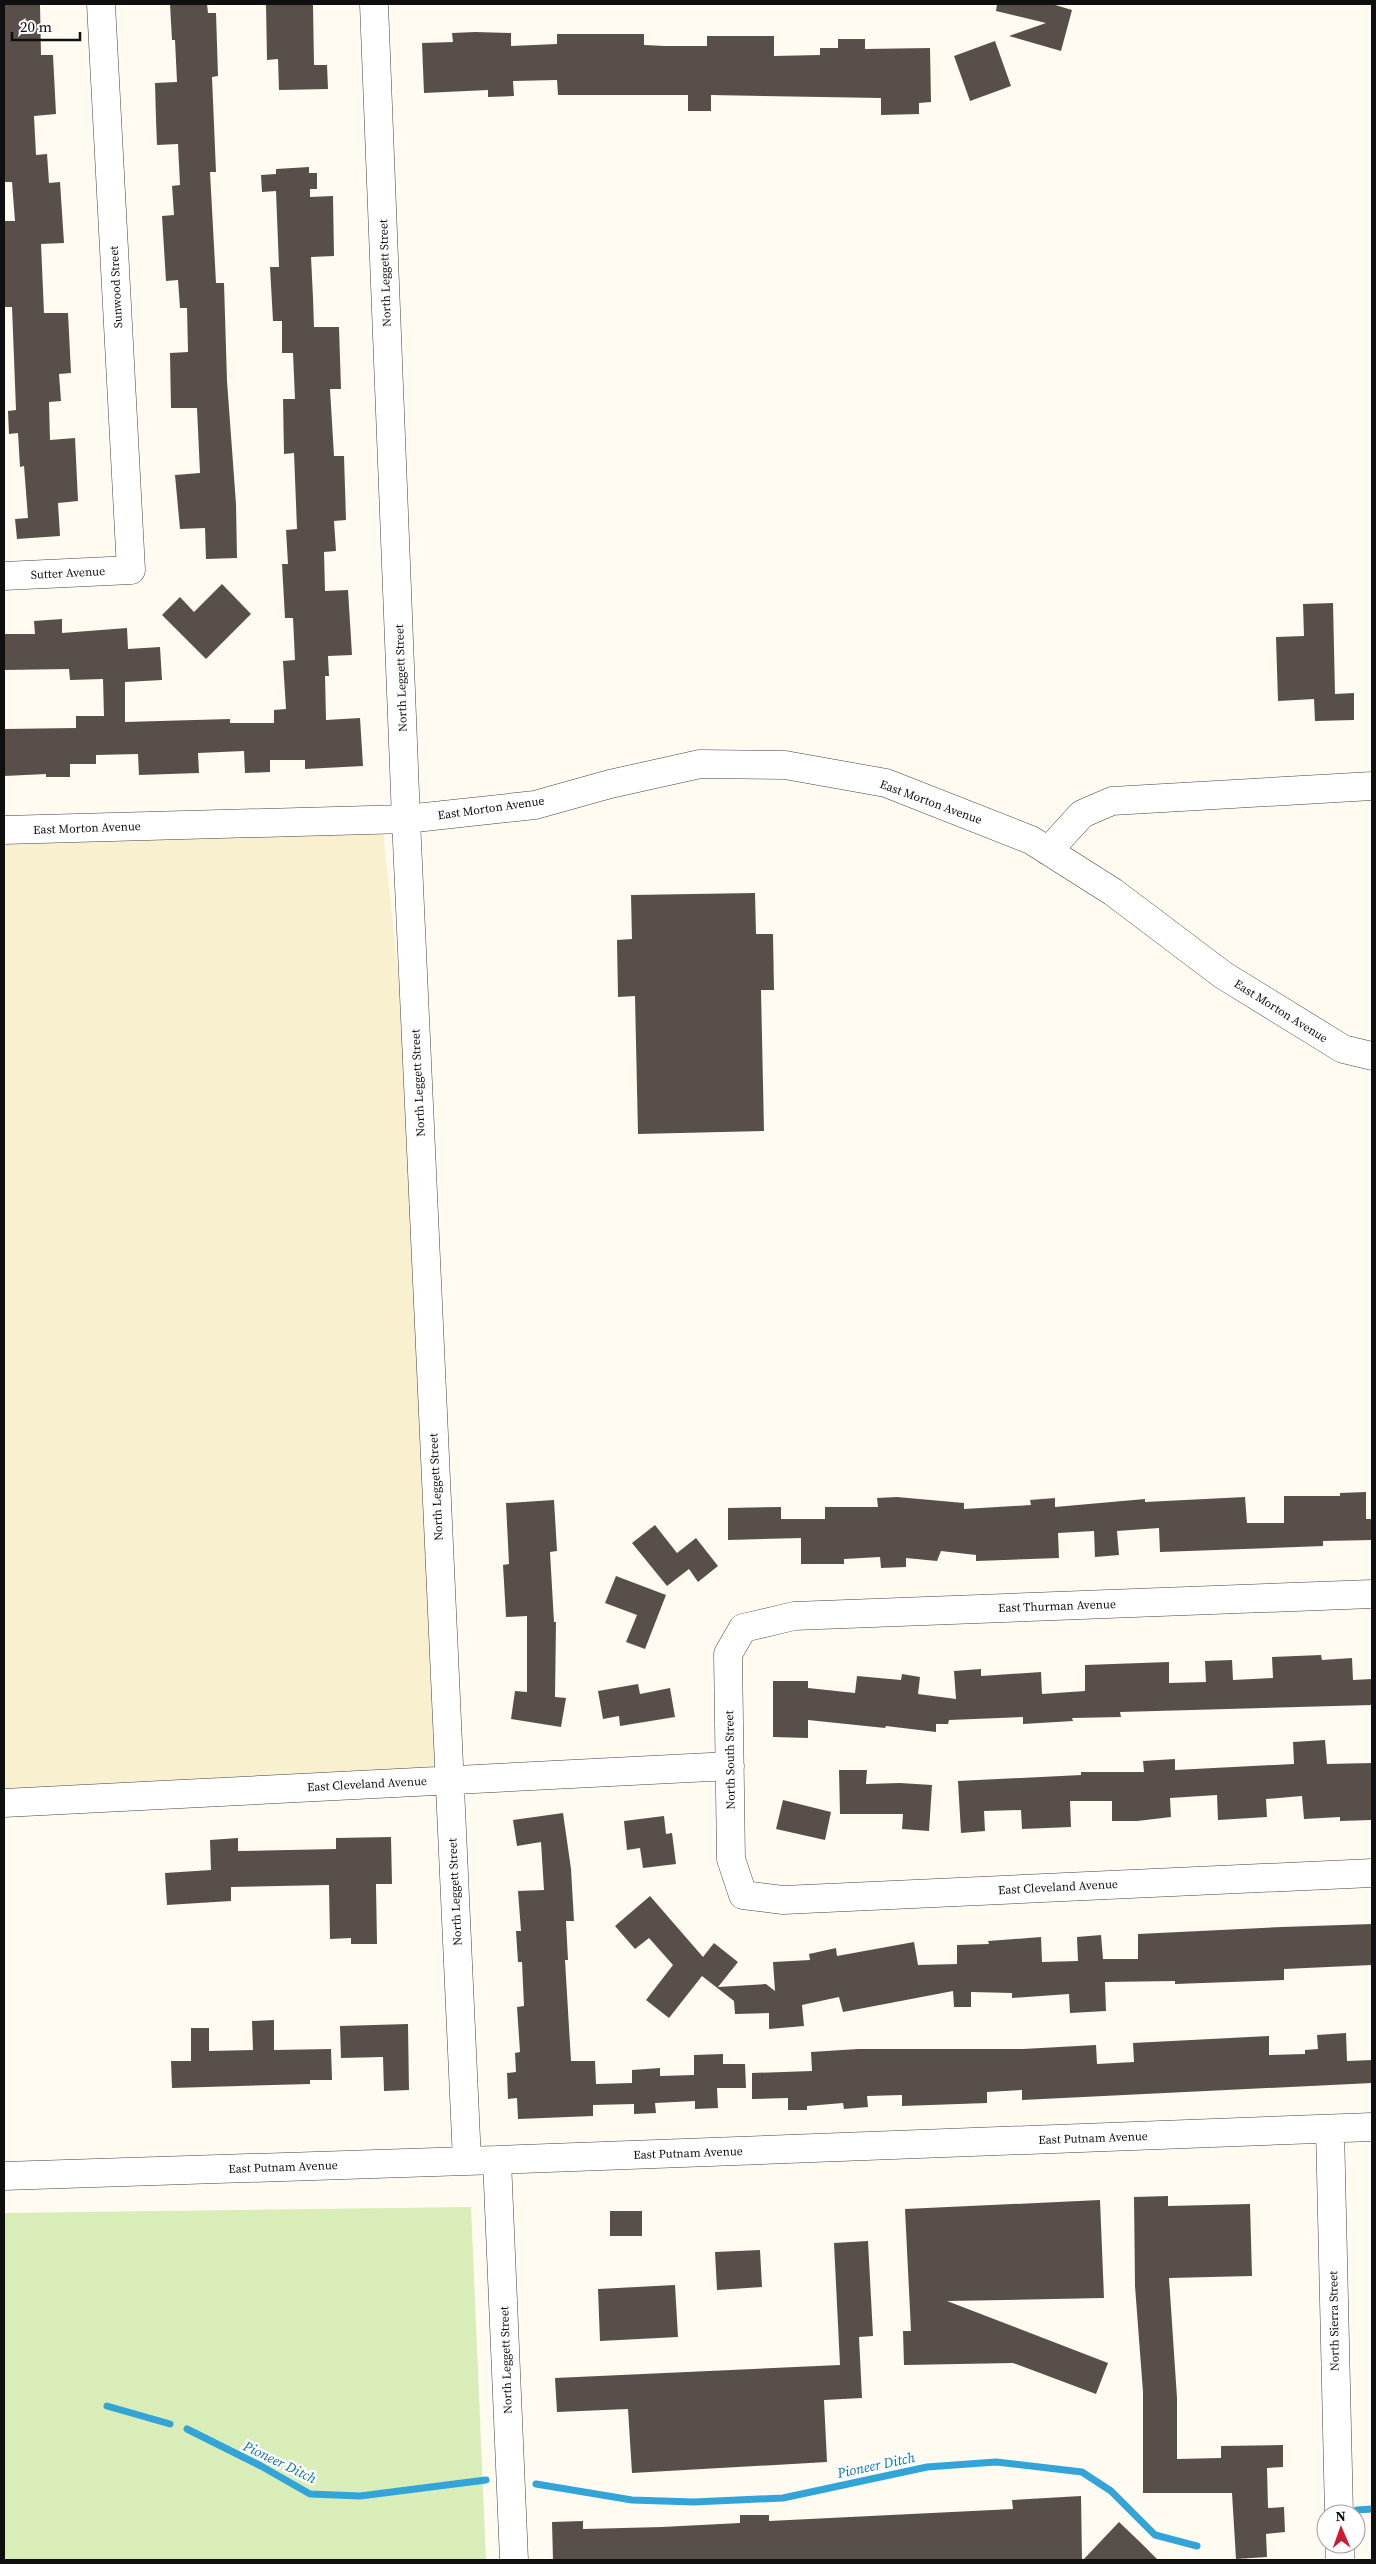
<svg xmlns="http://www.w3.org/2000/svg" width="1376" height="2564" font-family="'Source Serif 4',serif">
<rect width="100%" height="100%" fill="#fffbf1"/>
<path fill="#f8f0ce" d="M 383,830 L 402,1010 L 440,1786 L 4,1790 L 4,839 Z"/>
<path fill="#d8edb7" d="M 471,2207 L 486,2560 L 4,2560 L 4,2213 Z"/>
<g fill="none" stroke-linecap="round" stroke-linejoin="round">
<path stroke="#32a4d8" stroke-width="7" d="M 107,2406 L 170,2424
M 187,2429 L 261,2466 L 310,2494 L 360,2496 L 486,2480
M 536,2484 L 632,2500 L 694,2502 L 783,2498 L 927,2467 L 996,2462 L 1082,2472 L 1111,2491 L 1155,2535 L 1197,2546
M 1357,2510 L 1372,2509"/>
</g>
<path fill="#594f4a" d="M 4,4 L 40,4 L 41,55 L 53,55 L 56,114 L 34,116 L 36,155 L 47,154 L 49,183 L 60,182 L 64,243 L 41,244 L 44,313 L 68,313 L 71,373 L 59,374 L 61,401 L 49,402 L 50,440 L 75,438 L 78,501 L 58,503 L 60,536 L 17,539 L 15,519 L 28,518 L 24,466 L 20,467 L 18,433 L 9,434 L 8,411 L 16,410 L 12,307 L 4,307 L 4,221 L 15,221 L 12,182 L 4,182 Z
M 170,4 L 207,4 L 208,13 L 216,13 L 218,76 L 212,77 L 216,172 L 210,172 L 216,283 L 224,283 L 227,381 L 236,504 L 237,558 L 206,559 L 205,528 L 180,529 L 175,475 L 200,473 L 197,408 L 171,408 L 170,353 L 188,352 L 187,308 L 180,308 L 178,280 L 166,281 L 162,216 L 174,215 L 172,186 L 180,185 L 178,144 L 157,145 L 156,120 L 155,83 L 177,82 L 175,40 L 172,40 Z
M 266,4 L 313,4 L 314,65 L 327,65 L 328,89 L 279,90 L 278,59 L 267,60 Z
M 997,4 L 1052,4 L 1072,10 L 1061,51 L 1009,36 L 1046,23 L 996,11 Z
M 475,32 L 511,33 L 511,46 L 557,44 L 557,34 L 644,34 L 644,45 L 665,46 L 707,46 L 707,36 L 774,36 L 774,56 L 820,55 L 820,48 L 838,48 L 838,39 L 865,39 L 865,49 L 930,48 L 931,102 L 919,103 L 919,114 L 881,115 L 881,98 L 711,95 L 711,111 L 688,111 L 688,95 L 558,95 L 557,80 L 513,81 L 514,96 L 488,97 L 488,90 L 424,93 L 422,43 L 453,42 L 452,33 Z
M 995,41 L 1011,86 L 970,101 L 954,56 Z
M 309,167 L 309,173 L 317,173 L 317,189 L 310,189 L 310,197 L 333,196 L 334,256 L 311,257 L 313,298 L 314,327 L 339,327 L 341,389 L 330,389 L 334,456 L 344,456 L 346,520 L 334,521 L 336,551 L 324,552 L 325,591 L 348,590 L 352,655 L 328,656 L 329,676 L 325,676 L 326,720 L 360,718 L 363,766 L 305,769 L 305,760 L 270,760 L 270,772 L 245,773 L 244,751 L 198,753 L 199,773 L 139,775 L 138,754 L 96,755 L 96,764 L 70,764 L 70,777 L 46,777 L 46,774 L 4,776 L 4,729 L 76,728 L 76,716 L 104,716 L 103,679 L 70,680 L 69,669 L 4,670 L 4,634 L 35,634 L 34,621 L 62,619 L 62,633 L 127,628 L 128,649 L 160,647 L 162,680 L 125,682 L 125,722 L 230,719 L 230,723 L 274,723 L 274,710 L 286,709 L 283,661 L 295,660 L 293,618 L 285,618 L 282,564 L 288,564 L 286,530 L 297,529 L 294,453 L 284,454 L 283,399 L 295,399 L 293,353 L 282,353 L 282,321 L 273,321 L 270,267 L 279,267 L 276,191 L 262,192 L 261,175 L 276,174 L 276,169 Z
M 222,584 L 251,614 L 206,659 L 162,615 L 180,597 L 194,612 Z
M 1333,603 L 1335,694 L 1354,693 L 1354,720 L 1315,721 L 1314,699 L 1278,701 L 1276,637 L 1304,636 L 1303,604 Z
M 755,893 L 756,934 L 773,934 L 774,990 L 761,990 L 764,1131 L 638,1134 L 635,996 L 618,997 L 617,940 L 632,939 L 631,895 Z
M 1366,1492 L 1366,1519 L 1372,1519 L 1372,1540 L 1323,1541 L 1323,1546 L 1160,1552 L 1159,1528 L 1117,1531 L 1119,1555 L 1095,1557 L 1094,1531 L 1058,1533 L 1059,1558 L 976,1561 L 976,1555 L 941,1551 L 937,1561 L 906,1558 L 906,1567 L 881,1568 L 880,1557 L 844,1559 L 844,1564 L 801,1564 L 801,1538 L 728,1540 L 728,1508 L 781,1507 L 781,1519 L 825,1519 L 825,1507 L 878,1507 L 877,1498 L 897,1497 L 964,1503 L 964,1509 L 1031,1505 L 1030,1500 L 1055,1498 L 1055,1507 L 1145,1499 L 1145,1502 L 1245,1497 L 1247,1523 L 1284,1523 L 1284,1496 L 1340,1496 L 1340,1493 Z
M 554,1500 L 557,1551 L 550,1552 L 554,1622 L 556,1622 L 555,1697 L 566,1698 L 561,1727 L 511,1719 L 515,1691 L 527,1692 L 527,1616 L 506,1617 L 503,1565 L 509,1564 L 506,1503 Z
M 655,1525 L 677,1553 L 696,1538 L 718,1566 L 698,1582 L 689,1569 L 667,1586 L 632,1543 Z
M 616,1576 L 666,1595 L 645,1649 L 626,1642 L 637,1615 L 605,1603 Z
M 1321,1655 L 1322,1660 L 1352,1658 L 1353,1680 L 1372,1679 L 1372,1705 L 1120,1712 L 1121,1717 L 1072,1718 L 1073,1721 L 1023,1724 L 1023,1717 L 949,1720 L 948,1724 L 936,1724 L 936,1732 L 886,1726 L 885,1728 L 808,1720 L 808,1738 L 773,1737 L 773,1681 L 808,1681 L 808,1688 L 855,1693 L 857,1676 L 901,1680 L 902,1674 L 920,1677 L 918,1694 L 956,1699 L 954,1671 L 981,1669 L 981,1676 L 1041,1672 L 1042,1694 L 1085,1691 L 1085,1665 L 1169,1662 L 1169,1683 L 1206,1682 L 1205,1661 L 1232,1660 L 1233,1680 L 1273,1678 L 1272,1657 Z
M 638,1684 L 640,1694 L 670,1688 L 675,1717 L 620,1726 L 619,1716 L 603,1719 L 598,1691 Z
M 1325,1740 L 1327,1764 L 1372,1763 L 1371,1820 L 1340,1821 L 1340,1817 L 1304,1819 L 1302,1796 L 1266,1799 L 1267,1817 L 1218,1820 L 1217,1795 L 1170,1798 L 1171,1817 L 1137,1821 L 1112,1821 L 1112,1801 L 1070,1801 L 1071,1827 L 1022,1829 L 1021,1810 L 984,1811 L 985,1831 L 961,1833 L 958,1781 L 1081,1775 L 1081,1772 L 1144,1772 L 1143,1761 L 1175,1759 L 1175,1770 L 1294,1764 L 1293,1742 Z
M 839,1770 L 867,1770 L 866,1784 L 900,1783 L 932,1785 L 929,1831 L 902,1829 L 903,1814 L 840,1814 Z
M 783,1800 L 831,1812 L 825,1840 L 776,1829 Z
M 563,1813 L 571,1869 L 574,1921 L 566,1921 L 568,1960 L 565,1960 L 571,2061 L 595,2061 L 596,2084 L 632,2083 L 632,2070 L 660,2068 L 660,2076 L 694,2075 L 694,2055 L 723,2054 L 723,2064 L 745,2064 L 746,2088 L 717,2088 L 718,2108 L 695,2109 L 695,2101 L 655,2103 L 656,2113 L 634,2114 L 634,2104 L 593,2105 L 593,2116 L 518,2119 L 517,2098 L 508,2099 L 507,2073 L 516,2072 L 515,2053 L 520,2052 L 517,2007 L 524,2006 L 522,1962 L 518,1962 L 516,1931 L 521,1931 L 518,1891 L 544,1890 L 541,1842 L 517,1846 L 513,1820 Z
M 664,1816 L 666,1834 L 672,1833 L 676,1864 L 643,1868 L 640,1848 L 627,1850 L 624,1821 Z
M 391,1837 L 392,1884 L 376,1884 L 377,1944 L 351,1944 L 351,1938 L 330,1939 L 329,1885 L 231,1887 L 231,1901 L 167,1905 L 165,1873 L 211,1870 L 210,1840 L 238,1838 L 238,1851 L 336,1849 L 336,1838 Z
M 650,1896 L 703,1957 L 714,1943 L 738,1962 L 718,1987 L 766,1984 L 775,1991 L 773,1962 L 810,1960 L 809,1954 L 836,1948 L 837,1956 L 914,1942 L 918,1965 L 957,1964 L 957,1945 L 989,1944 L 988,1941 L 1041,1937 L 1042,1962 L 1078,1961 L 1077,1937 L 1101,1935 L 1103,1959 L 1138,1959 L 1138,1934 L 1282,1927 L 1372,1924 L 1372,1965 L 1284,1969 L 1284,1980 L 1175,1984 L 1175,1981 L 1105,1982 L 1106,2011 L 1070,2013 L 1069,1994 L 1012,1998 L 1012,1993 L 971,1992 L 971,2007 L 954,2007 L 953,1991 L 843,2012 L 839,1997 L 802,2005 L 804,2026 L 769,2029 L 769,2013 L 735,2014 L 734,2001 L 702,1976 L 669,2018 L 646,2000 L 673,1965 L 649,1938 L 635,1949 L 615,1926 Z
M 274,2020 L 274,2050 L 331,2049 L 332,2080 L 310,2080 L 310,2084 L 172,2088 L 171,2061 L 191,2061 L 191,2028 L 209,2028 L 209,2051 L 253,2050 L 252,2021 Z
M 408,2024 L 409,2090 L 384,2091 L 383,2057 L 341,2058 L 340,2026 Z
M 1346,2033 L 1347,2061 L 1372,2060 L 1372,2083 L 1022,2100 L 1022,2090 L 987,2092 L 987,2103 L 902,2106 L 902,2095 L 867,2096 L 868,2107 L 844,2109 L 843,2103 L 807,2106 L 807,2110 L 788,2110 L 788,2098 L 752,2099 L 752,2073 L 812,2071 L 811,2052 L 858,2049 L 1023,2049 L 1096,2045 L 1097,2064 L 1134,2062 L 1133,2043 L 1269,2036 L 1269,2055 L 1305,2054 L 1305,2050 L 1318,2049 L 1317,2035 Z
M 1168,2196 L 1168,2206 L 1250,2204 L 1252,2276 L 1169,2278 L 1177,2398 L 1177,2459 L 1221,2458 L 1221,2446 L 1283,2445 L 1283,2467 L 1267,2468 L 1268,2508 L 1284,2507 L 1285,2532 L 1266,2534 L 1267,2557 L 1236,2559 L 1232,2493 L 1143,2493 L 1143,2392 L 1135,2286 L 1134,2197 Z
M 1100,2200 L 1104,2298 L 947,2301 L 1108,2363 L 1096,2394 L 1013,2363 L 904,2365 L 903,2331 L 911,2331 L 905,2209 Z
M 610,2211 L 642,2211 L 642,2236 L 610,2236 Z
M 868,2241 L 873,2336 L 859,2337 L 862,2398 L 824,2400 L 827,2462 L 632,2473 L 628,2409 L 557,2412 L 555,2378 L 840,2365 L 834,2243 Z
M 760,2250 L 762,2287 L 717,2290 L 715,2252 Z
M 675,2285 L 678,2337 L 600,2341 L 598,2289 Z
M 1081,2496 L 1082,2560 L 553,2560 L 552,2522 L 583,2521 L 583,2529 L 662,2527 L 740,2523 L 740,2515 L 769,2515 L 769,2521 L 1013,2509 L 1012,2500 Z
M 1119,2522 L 1141,2543 L 1158,2560 L 1083,2560 Z"/>
<g fill="none" stroke-linecap="round" stroke-linejoin="round">
<defs>
<path id="minor" d="M 374,4 L 406,819 L 467,2161
M 4,576 L 131,570 L 101,4
M 4,830 L 406,819 L 535,805 L 610,784 L 700,764 L 785,765 L 886,783 L 1031,840 L 1113,892 L 1223,975 L 1343,1049 L 1372,1056
M 1048,851 L 1082,814 L 1112,801 L 1372,786
M 1372,1594 L 794,1616 L 743,1628 L 728,1654 L 731,1859 L 743,1895 L 783,1900 L 1372,1873
M 4,1803 L 730,1766
M 1330,2129 L 1339,2514
M 497,2160 L 514,2560
M 4,2176 L 497,2160 L 1372,2127
M 1340,2544 L 1340,2560"/>
</defs>
<use href="#minor" stroke="#424242" stroke-width="29"/>
<use href="#minor" stroke="#fff" stroke-width="28"/>
</g>
<g text-anchor="middle" stroke-width="5" stroke-linejoin="round" paint-order="stroke">
<g font-size="12" fill="#0f0f0f" stroke="#fff">
<text transform="translate(385 273) rotate(-92)" y="4">North Leggett Street</text>
<text transform="translate(116 287) rotate(-93)" y="4">Sunwood Street</text>
<text transform="translate(68 573) rotate(-3)" y="4">Sutter Avenue</text>
<text transform="translate(401 678) rotate(-92)" y="4">North Leggett Street</text>
<text transform="translate(931 802) rotate(20)" y="4">East Morton Avenue</text>
<text transform="translate(491 808) rotate(-8)" y="4">East Morton Avenue</text>
<text transform="translate(87 828) rotate(-2)" y="4">East Morton Avenue</text>
<text transform="translate(1281 1011) rotate(32)" y="4">East Morton Avenue</text>
<text transform="translate(418 1083) rotate(-93)" y="4">North Leggett Street</text>
<text transform="translate(436 1487) rotate(-93)" y="4">North Leggett Street</text>
<text transform="translate(1057 1606) rotate(-2)" y="4">East Thurman Avenue</text>
<text transform="translate(730 1760) rotate(-91)" y="4">North South Street</text>
<text transform="translate(367 1784) rotate(-3)" y="4">East Cleveland Avenue</text>
<text transform="translate(1058 1887) rotate(-3)" y="4">East Cleveland Avenue</text>
<text transform="translate(455 1892) rotate(-93)" y="4">North Leggett Street</text>
<text transform="translate(1093 2138) rotate(-2)" y="4">East Putnam Avenue</text>
<text transform="translate(688 2153) rotate(-2)" y="4">East Putnam Avenue</text>
<text transform="translate(283 2167) rotate(-2)" y="4">East Putnam Avenue</text>
<text transform="translate(1334 2321) rotate(-91)" y="4">North Sierra Street</text>
<text transform="translate(506 2360) rotate(-92)" y="4">North Leggett Street</text>
</g>
<g font-size="14" font-style="italic" fill="#0e74ab" stroke="#fff">
<text transform="translate(280 2462) rotate(26)" y="5">Pioneer Ditch</text>
<text transform="translate(876 2465) rotate(-12)" y="5">Pioneer Ditch</text>
</g>
</g>
<rect width="1376" height="2564" fill="none" stroke="#0f0f0f" stroke-width="10"/>
<g transform="translate(1341 2529) rotate(358)"><circle r="24" fill="#ffffff" stroke="#9f9f9f"/>
<path d="M0-4L9 19L0 12L-9 19Z" fill="#ca1b33"/>
<text y="-8" font-size="14" font-weight="bold" text-anchor="middle" fill="#0f0f0f">N</text>
</g>
<path d="M12 32v8h68v-8" fill="none" stroke="#0f0f0f" stroke-width="2.5"/>
<text x="20" y="32" font-size="15" fill="#0f0f0f" stroke="#ffffff" stroke-width="4" paint-order="stroke">20 m</text>
</svg>
